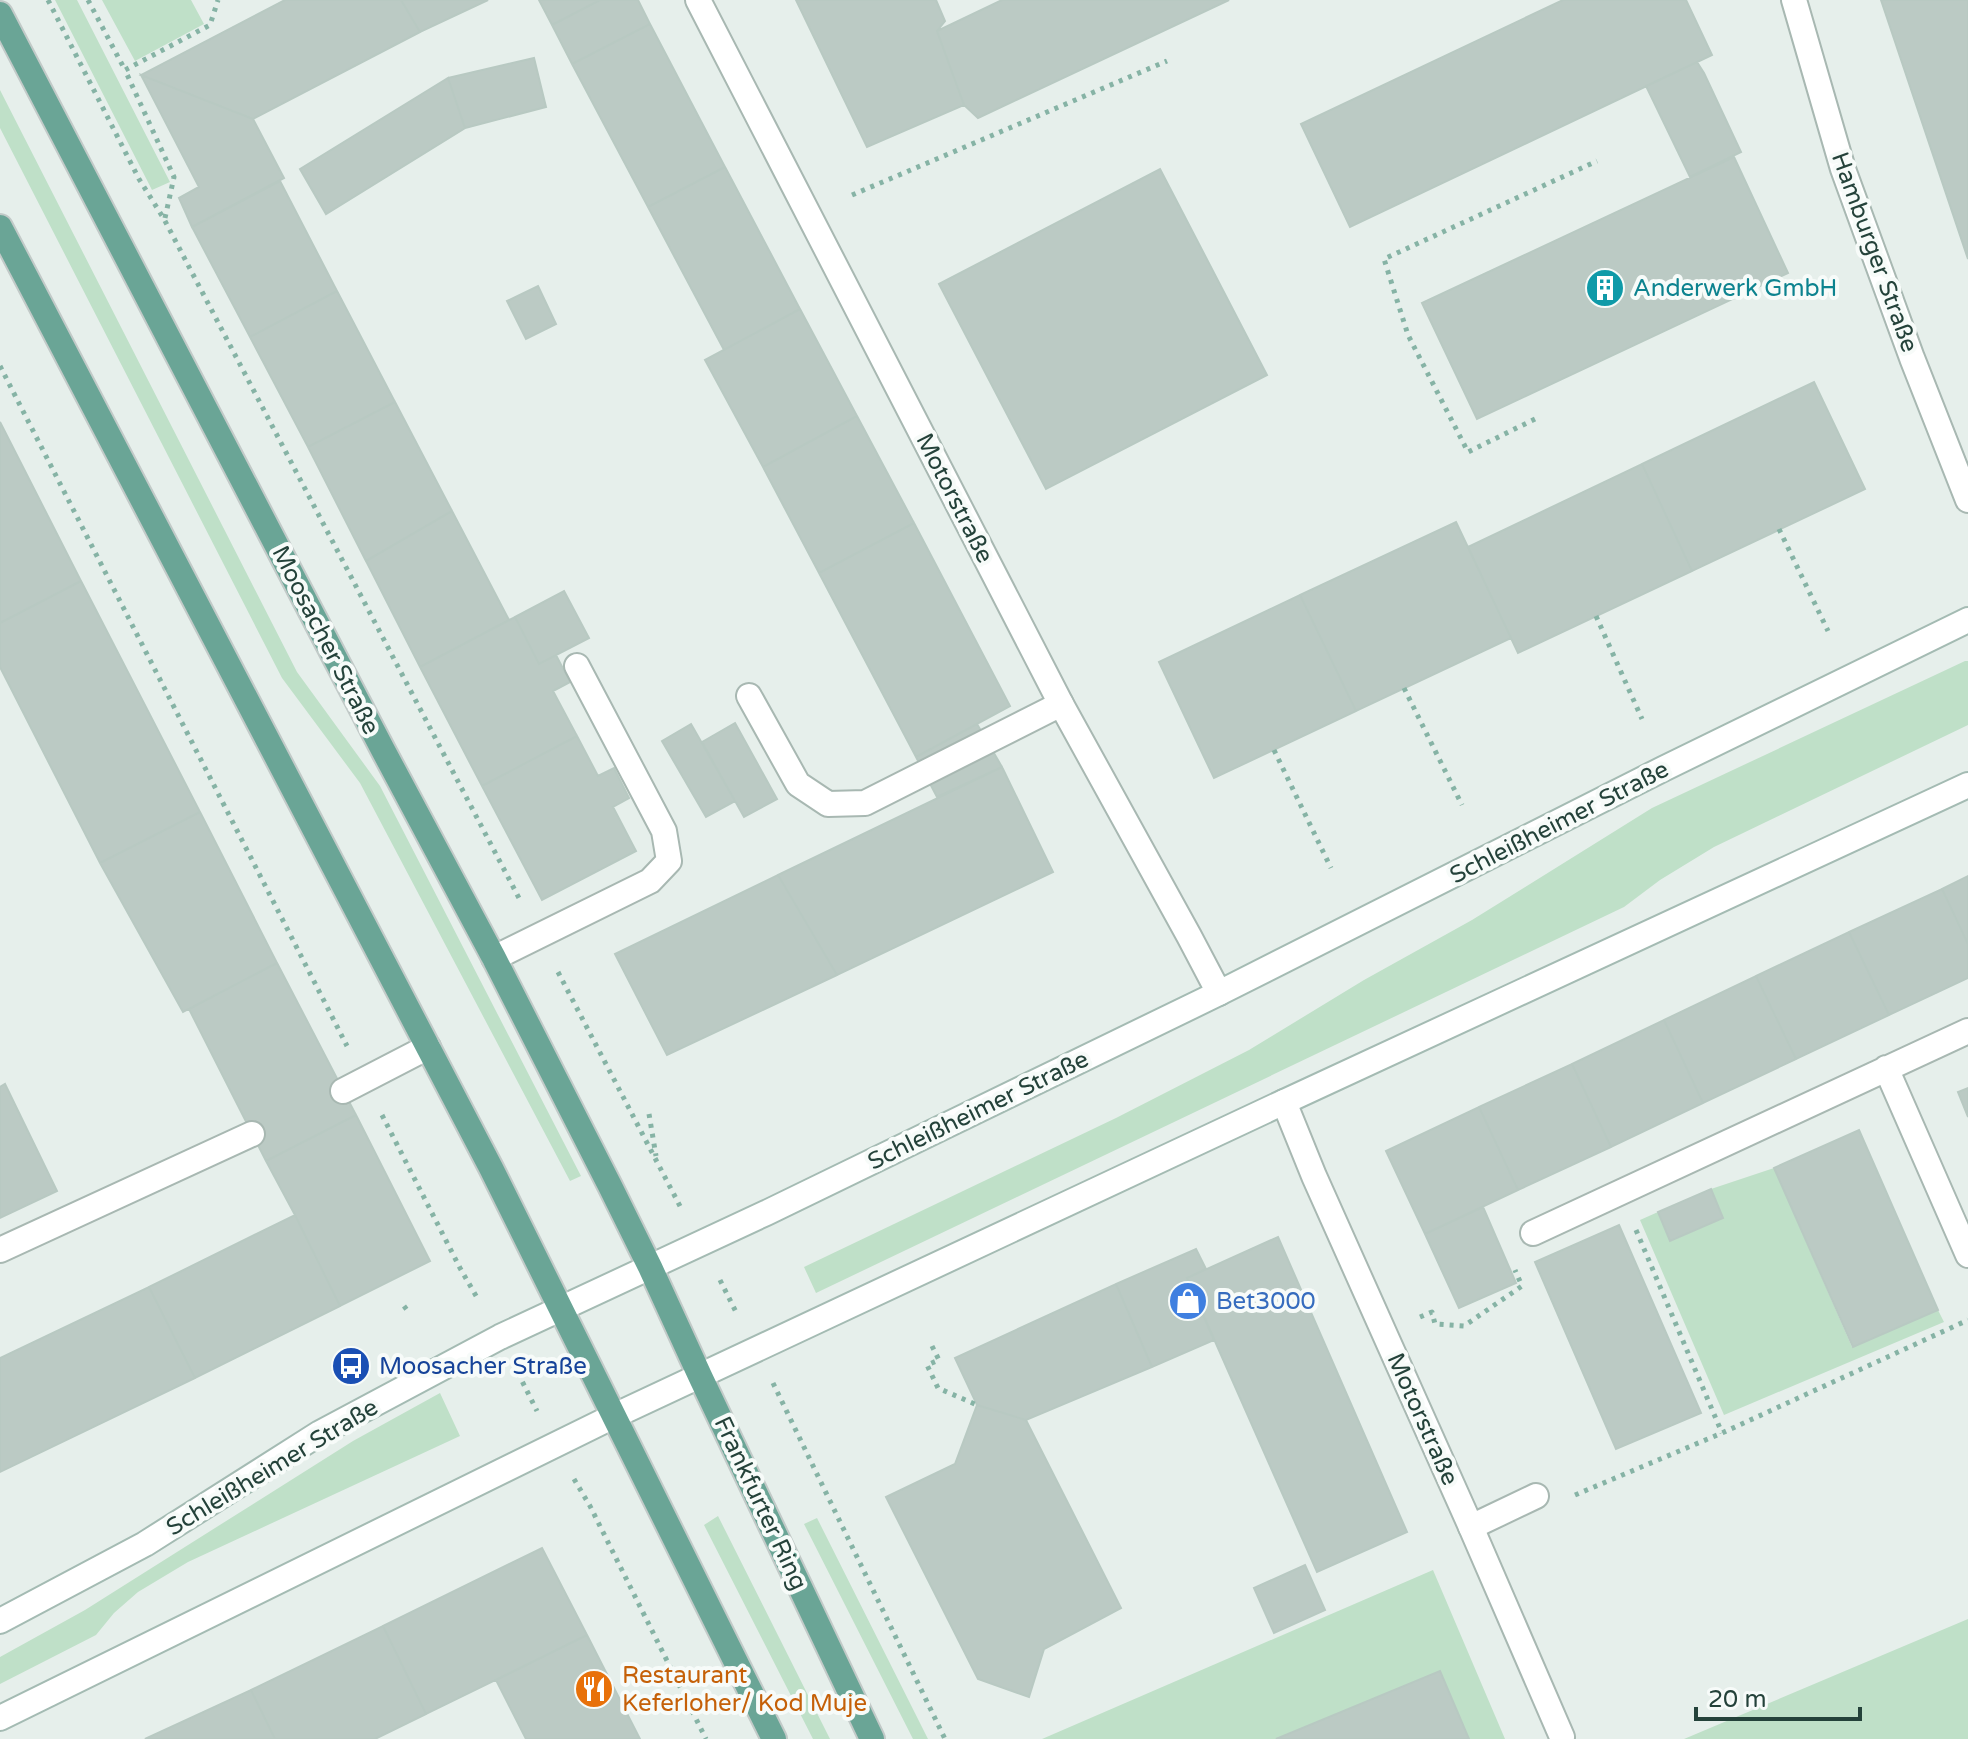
<svg xmlns="http://www.w3.org/2000/svg" width="1968" height="1739" font-family="'Varela Round',sans-serif">
<rect width="100%" height="100%" fill="#e6efeb"/>
<path fill="#bfe0c8" d="M 55,0 L 77,0 L 170,182 L 152,190 Z
M 102,0 L 191,0 L 204,24 L 135,61 Z
M 0,90 L 297,672 L 380,786 L 581,1176 L 570,1181 L 360,783 L 282,678 L 0,128 Z
M 1965,661 L 1968,661 L 1968,725 L 1714,847 L 1660,880 L 1624,907 L 816,1293 L 804,1267 L 1116,1118 L 1249,1050 L 1364,980 L 1472,920 L 1652,808 Z
M 1774,1168 L 1852,1347 L 1938,1310 L 1944,1322 L 1724,1415 L 1640,1220 L 1658,1212 L 1671,1241 L 1723,1218 L 1711,1189 Z
M 440,1393 L 460,1436 L 188,1562 L 138,1592 L 114,1613 L 96,1635 L 0,1684 L 0,1657 L 85,1610 L 353,1441 Z
M 718,1516 L 830,1739 L 813,1739 L 704,1525 Z
M 817,1518 L 928,1739 L 913,1739 L 804,1524 Z
M 1433,1570 L 1505,1739 L 1042,1739 Z
M 1968,1619 L 1968,1739 L 1684,1739 Z"/>
<path fill="#bbcac4" stroke="#b8c9c2" stroke-width="2" d="M 285,0 L 401,0 L 420,32 L 253,119 L 141,75 Z
M 401,0 L 488,0 L 420,32 Z
M 539,0 L 600,0 L 552,25 Z
M 600,0 L 638,0 L 650,24 L 572,64 L 552,25 Z
M 796,0 L 936,0 L 945,21 L 937,31 L 964,105 L 867,147 Z
M 1002,0 L 1229,0 L 978,118 L 964,105 L 937,31 Z
M 1563,0 L 1686,0 L 1712,55 L 1350,227 L 1301,124 Z
M 1881,0 L 1968,0 L 1968,259 L 1882,3 Z
M 650,24 L 725,167 L 648,207 L 572,64 Z
M 534,58 L 546,107 L 465,128 L 448,78 Z
M 1697,62 L 1704,73 L 1741,152 L 1690,177 L 1646,86 Z
M 141,75 L 253,119 L 284,178 L 192,227 L 179,198 L 199,187 Z
M 448,78 L 465,128 L 326,214 L 300,169 Z
M 1734,157 L 1788,273 L 1477,419 L 1422,303 Z
M 725,167 L 800,309 L 724,350 L 648,207 Z
M 1160,169 L 1267,375 L 1046,489 L 939,284 Z
M 280,181 L 337,291 L 250,337 L 192,227 Z
M 538,286 L 556,324 L 526,339 L 507,301 Z
M 337,291 L 395,402 L 308,447 L 250,337 Z
M 800,309 L 857,416 L 763,467 L 705,360 Z
M 1814,382 L 1865,489 L 1692,571 L 1642,464 Z
M 395,402 L 452,511 L 366,561 L 308,447 Z
M 857,416 L 914,523 L 819,573 L 763,467 Z
M 0,422 L 81,581 L 0,623 Z
M 1642,464 L 1692,571 L 1518,653 L 1468,547 Z
M 452,511 L 509,620 L 420,667 L 366,561 Z
M 1456,522 L 1511,638 L 1356,711 L 1300,595 Z
M 914,523 L 1010,706 L 916,757 L 819,573 Z
M 81,581 L 200,812 L 100,863 L 0,667 L 0,623 Z
M 564,591 L 589,638 L 539,664 L 515,617 Z
M 1300,595 L 1356,711 L 1214,778 L 1159,662 Z
M 515,617 L 539,664 L 556,655 L 570,682 L 553,691 L 577,736 L 482,786 L 420,667 Z
M 735,723 L 777,799 L 744,817 L 702,742 Z
M 691,724 L 735,801 L 706,817 L 662,741 Z
M 977,724 L 1002,767 L 937,797 L 916,757 Z
M 577,736 L 598,776 L 614,768 L 629,798 L 613,807 L 636,851 L 542,900 L 482,786 Z
M 1002,767 L 1053,872 L 837,975 L 778,875 Z
M 200,812 L 277,963 L 183,1012 L 100,863 Z
M 778,875 L 837,975 L 667,1055 L 615,954 Z
M 1968,876 L 1968,944 L 1942,889 Z
M 1942,889 L 1968,944 L 1968,978 L 1889,1015 L 1849,932 Z
M 1849,932 L 1889,1015 L 1796,1059 L 1756,976 Z
M 277,963 L 356,1115 L 266,1161 L 189,1009 Z
M 1756,976 L 1796,1059 L 1703,1103 L 1664,1020 Z
M 1664,1020 L 1703,1103 L 1611,1147 L 1572,1064 Z
M 1572,1064 L 1611,1147 L 1518,1190 L 1479,1107 Z
M 5,1084 L 57,1191 L 0,1218 L 0,1087 Z
M 1968,1088 L 1968,1117 L 1958,1092 Z
M 1479,1107 L 1518,1190 L 1425,1234 L 1386,1151 Z
M 356,1115 L 430,1261 L 340,1306 L 295,1215 L 266,1161 Z
M 1859,1130 L 1938,1310 L 1853,1347 L 1774,1168 Z
M 1711,1189 L 1723,1218 L 1670,1241 L 1658,1212 Z
M 1483,1207 L 1516,1283 L 1459,1308 L 1425,1234 Z
M 295,1215 L 340,1306 L 195,1378 L 149,1287 Z
M 1619,1225 L 1701,1413 L 1616,1449 L 1535,1262 Z
M 1278,1237 L 1407,1532 L 1317,1572 L 1187,1278 Z
M 1196,1249 L 1206,1269 L 1187,1278 L 1214,1340 L 1152,1367 L 1116,1284 Z
M 1116,1284 L 1152,1367 L 1026,1420 L 977,1405 L 955,1358 Z
M 149,1287 L 195,1378 L 0,1472 L 0,1358 Z
M 977,1405 L 1026,1420 L 1121,1608 L 1044,1649 L 1029,1697 L 978,1679 L 886,1497 L 955,1464 Z
M 542,1548 L 587,1635 L 426,1714 L 383,1626 Z
M 1305,1565 L 1325,1610 L 1274,1633 L 1254,1588 Z
M 383,1626 L 426,1714 L 375,1739 L 275,1739 L 251,1690 Z
M 587,1635 L 640,1739 L 526,1739 L 496,1680 Z
M 1440,1671 L 1469,1739 L 1276,1739 Z
M 251,1690 L 275,1739 L 145,1739 Z"/>
<g fill="none" stroke-linecap="round" stroke-linejoin="round">
<defs>
<path id="lane" d="M 749,696 L 798,784 L 828,804 L 865,803 L 1061,704
M 494,958 L 650,881 L 669,861 L 664,831 L 577,666
M 1886,1068 L 1968,1255
M 343,1091 L 428,1047
M 1533,1233 L 1968,1031
M 0,1250 L 252,1134
M 1471,1527 L 1536,1496"/>
<path id="street" d="M 698,0 L 1061,704 L 1189,936 L 1219,993
M 1794,0 L 1843,169 L 1912,358 L 1968,500
M 1284,1102 L 1314,1176 L 1471,1527 L 1562,1737"/>
<path id="secondary" d="M 0,1621 L 145,1544 L 320,1433 L 500,1337 L 766,1213 L 1219,993 L 1663,769 L 1968,620
M 0,1718 L 614,1416 L 1284,1102 L 1968,785"/>
<path id="primary" d="M 0,14 L 383,750 L 494,958 L 610,1186 L 650,1267 L 700,1376 L 872,1739
M 0,227 L 491,1168 L 774,1739"/>
</defs>
<use href="#lane" stroke="#a8b8b2" stroke-width="28"/>
<use href="#street" stroke="#a8b8b2" stroke-width="28"/>
<use href="#secondary" stroke="#a4bbb3" stroke-width="28"/>
<use href="#primary" stroke="#c2cac8" stroke-width="28"/>
<path stroke="#86b3a5" stroke-width="5" stroke-dasharray="4 6" stroke-linecap="butt" d="M 48,0 L 139,179 L 164,219 L 520,900
M 88,0 L 125,70
M 852,195 L 1167,61
M 165,218 L 174,177 L 125,70 L 210,25 L 218,0
M 0,366 L 347,1046
M 1535,419 L 1468,452 L 1408,335 L 1384,259 L 1597,161
M 1779,529 L 1828,631
M 1596,616 L 1642,719
M 1404,688 L 1462,805
M 1274,750 L 1331,868
M 558,972 L 681,1208
M 649,1114 L 656,1156
M 382,1115 L 460,1268 L 479,1301
M 1636,1230 L 1722,1433
M 720,1280 L 737,1314
M 404,1306 L 410,1314
M 1420,1317 L 1432,1312 L 1435,1324 L 1464,1326 L 1522,1286 L 1515,1270
M 932,1346 L 939,1360 L 927,1365 L 938,1388 L 977,1405
M 518,1373 L 537,1411
M 773,1383 L 945,1739
M 574,1479 L 590,1506 L 706,1739
M 1575,1495 L 1722,1433 L 1968,1320
M 678,1683 L 699,1681"/>
<use href="#lane" stroke="#fff" stroke-width="24"/>
<use href="#street" stroke="#fff" stroke-width="24"/>
<use href="#secondary" stroke="#fff" stroke-width="24"/>
<use href="#primary" stroke="#6aa596" stroke-width="24"/>
</g>
<defs>
<symbol id="building-disc" viewBox="-11 -11 22 22"><circle r="9.5" fill="#0f9aa8" stroke="#f7fbf9"/><path d="M-4-6H4V6H1V3H-1V6H-4ZM-2.5-4.3h1.7v1.8h-1.7ZM.8-4.3h1.7v1.8H.8ZM-2.5-1h1.7V.8h-1.7ZM.8-1h1.7V.8H.8Z" fill="#fff"/></symbol>
<symbol id="shop-disc" viewBox="-11 -11 22 22"><circle r="9.5" fill="#3f7fe0" stroke="#f7fbf9"/><path d="M-5-2.5h2.3a2.7 3.5 0 0 1 5.4 0H5L5.5 6h-11ZM-1.5-2.5h3a1.5 2.3 0 0 0-3 0Z" fill="#fff"/></symbol>
<symbol id="bus-disc" viewBox="-11 -11 22 22"><circle r="9.5" fill="#1a4fb4" stroke="#f7fbf9"/><path d="M-5-6H5V4H4V6H2V4H-2V6H-4V4H-5ZM-3.5-4V0h7V-4ZM-3.5 1.2v1.5H-2V1.2ZM2 1.2v1.5H3.5V1.2Z" fill="#fff"/></symbol>
<symbol id="restaurant-disc" viewBox="-11 -11 22 22"><circle r="9.5" fill="#e8710a" stroke="#f7fbf9"/><path d="M-5-6h1v4h1v-4h1v4h1v-4h1v5L-1.5 .5V6h-2V.5L-5-1ZM5-6V6H3V1.5H1.5Q1.5-4 5-6Z" fill="#fff"/></symbol>
</defs>
<g fill-rule="evenodd">
<use href="#building-disc" x="1583" y="266" width="44" height="44"/>
<use href="#shop-disc" x="1166" y="1279" width="44" height="44"/>
<use href="#bus-disc" x="329" y="1344" width="44" height="44"/>
<use href="#restaurant-disc" x="572" y="1667" width="44" height="44"/>
</g>
<g text-anchor="middle" stroke-width="8" stroke-linejoin="round" paint-order="stroke">
<g font-size="24" fill="#24423a" stroke="#f7fbf9">
<text transform="translate(1875 252) rotate(70)" y="8">Hamburger Straße</text>
<text transform="translate(955 498) rotate(63)" y="8">Motorstraße</text>
<text transform="translate(326 640) rotate(63)" y="8">Moosacher Straße</text>
<text transform="translate(1559 822) rotate(-27)" y="8">Schleißheimer Straße</text>
<text transform="translate(978 1110) rotate(-26)" y="8">Schleißheimer Straße</text>
<text transform="translate(1423 1419) rotate(66)" y="8">Motorstraße</text>
<text transform="translate(272 1467) rotate(-31)" y="8">Schleißheimer Straße</text>
<text transform="translate(761 1503) rotate(65)" y="8">Frankfurter Ring</text>
</g>
<g font-size="24" fill="#0d838f" stroke="#f7fbf9" text-anchor="start">
<text x="1633" y="296">Anderwerk GmbH</text>
</g>
<g font-size="24" fill="#366cbe" stroke="#f7fbf9" text-anchor="start">
<text x="1216" y="1309">Bet3000</text>
</g>
<g font-size="24" fill="#164399" stroke="#f7fbf9" text-anchor="start">
<text x="379" y="1374">Moosacher Straße</text>
</g>
<g font-size="24" fill="#c56008" stroke="#f7fbf9" text-anchor="start">
<text x="622" y="1683">Restaurant<tspan x="622" dy="28">Keferloher/ Kod Muje</tspan></text>
</g>
</g>
<path d="M1696 1707v12h164v-12" fill="none" stroke="#24423a" stroke-width="4"/>
<text x="1708" y="1707" font-size="24" fill="#24423a" stroke="#f7fbf9" stroke-width="6" paint-order="stroke">20 m</text>
</svg>
